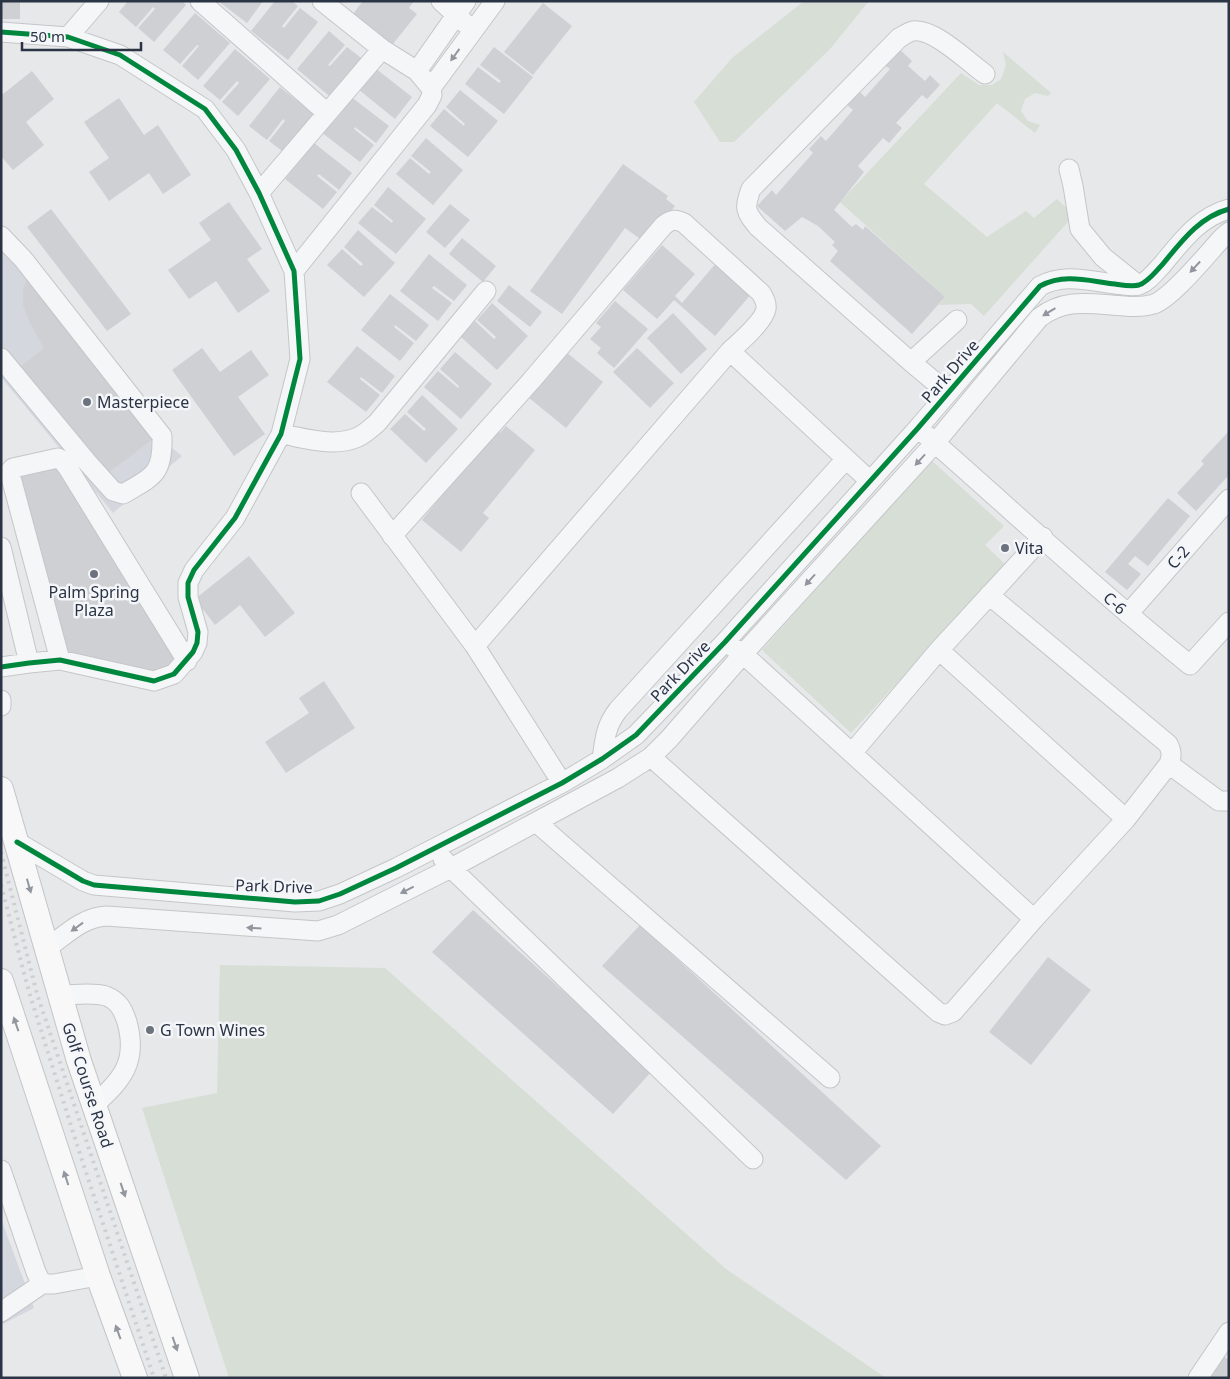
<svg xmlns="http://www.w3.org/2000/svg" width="1230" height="1379" font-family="'Noto Sans',sans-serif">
<rect width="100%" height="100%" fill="#e6e8ea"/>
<path fill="#d4d7dd" d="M 1,244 L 157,436 L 182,456 L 113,513 L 1,377 Z
M 1,1219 L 34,1308 L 1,1325 Z"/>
<path fill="#d6ded6" d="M 804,1 L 869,1 L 830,49 L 734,142 L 720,142 L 694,102 L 732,58 Z
M 1003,52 L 1051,93 L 1048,96 L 1035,93 L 1025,99 L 1021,111 L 1028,121 L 1040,125 L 1035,133 L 997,103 L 924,184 L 987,237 L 1026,211 L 1034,218 L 1057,199 L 1074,215 L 984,316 L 971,304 L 939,305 L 945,297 L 840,202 L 961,73 L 979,85 L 992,85 L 1001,79 L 1006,65 Z
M 931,460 L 1004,526 L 985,545 L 1006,565 L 851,733 L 762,650 Z
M 220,965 L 385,968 L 726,1269 L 886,1378 L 229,1378 L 142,1108 L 217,1093 Z"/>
<path fill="#ced0d3" d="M 1,1 L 20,1 L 20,19 L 1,19 Z
M 128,1 L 182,1 L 186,5 L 154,42 L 138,28 L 155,9 L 153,7 L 136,27 L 119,12 Z
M 218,1 L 263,1 L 247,23 Z
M 275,1 L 292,1 L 298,6 L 282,26 L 284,28 L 300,8 L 318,22 L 288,60 L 251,31 Z
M 363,1 L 414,1 L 409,8 L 417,14 L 392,45 L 353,14 Z
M 543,3 L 572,26 L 533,75 L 504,52 Z
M 195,13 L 230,43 L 198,80 L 182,66 L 199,46 L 197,45 L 180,64 L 163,50 Z
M 329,31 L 345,45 L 328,65 L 330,66 L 347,47 L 365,61 L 333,99 L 297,69 Z
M 494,47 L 533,77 L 504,114 L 465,84 L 478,67 L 499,83 L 501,81 L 480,65 Z
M 898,48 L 912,61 L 908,66 L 925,81 L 930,75 L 940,85 L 927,99 L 922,95 L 896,123 L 902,128 L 889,143 L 883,138 L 858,166 L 864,172 L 834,210 L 852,227 L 856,224 L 863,230 L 865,226 L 945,297 L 912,334 L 830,261 L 838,251 L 832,245 L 835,242 L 818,226 L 802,217 L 785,231 L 757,206 L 772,190 L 776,195 L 813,153 L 809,149 L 821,136 L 826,141 L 853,110 L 847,105 L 860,92 L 865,97 L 890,69 L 883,64 Z
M 235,49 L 270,79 L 238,116 L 222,102 L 239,83 L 237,81 L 220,100 L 203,86 Z
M 375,68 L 412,97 L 395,119 L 358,89 Z
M 32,71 L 54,99 L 26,122 L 44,145 L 13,170 L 1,156 L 1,92 L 3,94 Z
M 280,87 L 316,116 L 286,154 L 269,141 L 285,121 L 283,119 L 267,140 L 249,126 Z
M 460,90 L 498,121 L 468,157 L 430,126 L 444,109 L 464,126 L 465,124 L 446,107 Z
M 350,96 L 389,126 L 376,143 L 355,127 L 354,129 L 374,145 L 360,162 L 321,132 Z
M 119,98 L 144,135 L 158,125 L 191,175 L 163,194 L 149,173 L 109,201 L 89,172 L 109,158 L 84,122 Z
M 426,138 L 463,170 L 433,205 L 396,174 L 410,158 L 429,174 L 431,172 L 411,156 Z
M 314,143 L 352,173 L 339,190 L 319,174 L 317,176 L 337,192 L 323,209 L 285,179 Z
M 623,164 L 668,196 L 666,199 L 675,206 L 662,223 L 643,241 L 625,228 L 562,314 L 530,291 Z
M 388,187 L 426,219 L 396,254 L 358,223 L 372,207 L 392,223 L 393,221 L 374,205 Z
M 229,202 L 262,249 L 247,259 L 270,291 L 238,313 L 216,281 L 189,299 L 168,270 L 211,240 L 199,223 Z
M 450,204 L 470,220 L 445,248 L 426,232 Z
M 51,209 L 131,314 L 107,331 L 27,227 Z
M 358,230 L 395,263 L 364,297 L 327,265 L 342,249 L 361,266 L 363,264 L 344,247 Z
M 462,238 L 496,266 L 483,282 L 449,254 Z
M 662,245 L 695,274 L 675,296 L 682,303 L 717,262 L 753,292 L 715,336 L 674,300 L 657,319 L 623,290 Z
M 429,254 L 467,285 L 454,301 L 434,286 L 432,288 L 452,303 L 438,321 L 400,291 Z
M 27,278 L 157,436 L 104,476 L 19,368 L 44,348 L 30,323 L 23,305 L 23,290 Z
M 509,285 L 542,312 L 530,327 L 497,301 Z
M 390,294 L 429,325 L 416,341 L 395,325 L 394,327 L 414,343 L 400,361 L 361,330 Z
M 615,301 L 648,329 L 614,368 L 597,353 L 601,348 L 590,339 L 601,327 L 596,323 Z
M 492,303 L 528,336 L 497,370 L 461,337 L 475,321 L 494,339 L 496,337 L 477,320 Z
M 673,313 L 707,349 L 681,374 L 647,338 Z
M 357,346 L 395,376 L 382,393 L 361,377 L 360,379 L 380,395 L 366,412 L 327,382 Z
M 202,348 L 220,372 L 251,350 L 269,375 L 238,397 L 265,434 L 234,456 L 172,370 Z
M 561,348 L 603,382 L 566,428 L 523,393 Z
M 637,348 L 674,383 L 650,408 L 613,372 Z
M 455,352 L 492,384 L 461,419 L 424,387 L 438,371 L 458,388 L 459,386 L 440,369 Z
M 422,395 L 458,429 L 426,463 L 390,429 L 405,414 L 424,431 L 426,429 L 407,412 Z
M 506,426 L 535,450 L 483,513 L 489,518 L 461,552 L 422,520 L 478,451 L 493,427 L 500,433 Z
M 1229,431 L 1229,475 L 1196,511 L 1177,493 L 1204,464 L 1201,461 Z
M 59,459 L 179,648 L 175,670 L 154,680 L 62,662 L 11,470 Z
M 1168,498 L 1190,516 L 1148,566 L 1135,556 L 1128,564 L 1141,574 L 1127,590 L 1105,572 Z
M 249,556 L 295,613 L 265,637 L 240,605 L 215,625 L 195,599 Z
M 324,681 L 355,728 L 286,773 L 265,742 L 309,713 L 299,698 Z
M 473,910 L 652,1071 L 613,1114 L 432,952 Z
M 640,925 L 881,1146 L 846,1180 L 602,966 Z
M 1048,957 L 1091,990 L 1031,1065 L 989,1032 Z
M 1219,1353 L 1229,1360 L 1229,1378 L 1201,1378 Z"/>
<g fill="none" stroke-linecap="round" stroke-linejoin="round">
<defs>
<path id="minor" d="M 200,1 L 327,113
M 441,1 L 466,24
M 1,32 L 68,37 L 120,55 L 205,109 L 236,150 L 259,193 L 294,271 L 300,359 L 281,434 L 235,518 L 194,570 L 188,583 L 188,597 L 198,632 L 197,643 L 193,652 L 174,674 L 154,681 L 60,660 L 29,663 L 1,667
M 68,37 L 99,1
M 417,71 L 466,1
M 431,88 L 495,1
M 1069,169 L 1073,186 L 1080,229 L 1103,257 L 1138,285
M 259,193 L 382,49
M 1,236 L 23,259 L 162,436 C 163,474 154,476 123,494 L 113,491 L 87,462 L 1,358
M 294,271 L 427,105 L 432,95 L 431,88 L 417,71 L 382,49 L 322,1
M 730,351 L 870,481
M 911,362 L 957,320
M 948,393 L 911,362 L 758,227 C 745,211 744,209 751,189 L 899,38 C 903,36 908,32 913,31 C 934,28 968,62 985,74
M 281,434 C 305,438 334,448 358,437 C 365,434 371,428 377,423 L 486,291
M 926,435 C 1014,512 1099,592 1190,665 L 1229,622
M 361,493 L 475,646 L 562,783
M 392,536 L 531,381 L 664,225 C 672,219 676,219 684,223 L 761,293 C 764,298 767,303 766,309 C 764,321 740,342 730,351 L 475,646
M 1,547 L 29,663
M 1128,614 L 1229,499
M 733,647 L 743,654 L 1034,919
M 939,650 L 1126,819
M 60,660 L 10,474 L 10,471 L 13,468 L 58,458 L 62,460 L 68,468 L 187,661
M 1,700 L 1,706
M 852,753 L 939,650 L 1043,537
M 651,757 L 938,1012 L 945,1015 L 953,1012 L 1034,919 L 1126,819 L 1169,764 C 1172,756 1172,752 1168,744 L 989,595
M 602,759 C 605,739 605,727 618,710 L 846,459
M 1169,764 L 1219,801 L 1229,801
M 536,822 L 830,1078
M 17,842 L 83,881 L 94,885 L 295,902 L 319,901 L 340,894 L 396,868 L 562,783 L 602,759 L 636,735 L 725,642 L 918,428 L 1040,286 C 1065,273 1088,281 1115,284 C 1122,285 1132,287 1139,285 C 1148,282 1155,272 1162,265 C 1181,242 1199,217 1229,209
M 443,859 L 451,868 L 753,1159
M 47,948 C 66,935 81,918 106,916 L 318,931 L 338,925 L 451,868 L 536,822 L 618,778 L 651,757 L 669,739 L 743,654 L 935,443 L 1039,318 C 1066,297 1092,304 1124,306 C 1134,307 1144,307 1154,304 C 1173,297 1208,253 1223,237 L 1229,232
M 60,995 C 75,995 92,992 106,996 C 119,1001 123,1010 127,1022 C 138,1062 122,1080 94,1105
M 1,1170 L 36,1272 L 42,1284
M 1,1312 L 42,1284 L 54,1284 L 98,1276
M 1198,1378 L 1229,1332"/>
<path id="major" d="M 1,789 L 79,1061 L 187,1378
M 1,981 L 98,1276 L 135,1378"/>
</defs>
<use href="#minor" stroke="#c4c6c8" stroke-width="21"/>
<use href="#major" stroke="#c2c5c8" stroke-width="26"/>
<use href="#minor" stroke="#f5f6f7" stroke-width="19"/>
<use href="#major" stroke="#f8f8f8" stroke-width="24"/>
<path stroke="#cecfd2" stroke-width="4" stroke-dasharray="2.5 5" stroke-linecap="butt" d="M 1,852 L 37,994 L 166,1378
M 1,885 L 29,992 L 78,1148 L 154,1378"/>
<defs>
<path id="cycleway" d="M 1,32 L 68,37 L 120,55 L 205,109 L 236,150 L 259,193 L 294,271 L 300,359 L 281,434 L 235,518 L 194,570 L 188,583 L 188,597 L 198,632 L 197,643 L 193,652 L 174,674 L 154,681 L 60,660 L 29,663 L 1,667
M 17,842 L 83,881 L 94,885 L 295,902 L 319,901 L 340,894 L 396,868 L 562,783 L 602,759 L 636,735 L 725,642 L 918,428 L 1040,286 C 1065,273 1088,281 1115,284 C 1122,285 1132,287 1139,285 C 1148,282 1155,272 1162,265 C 1181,242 1199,217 1229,209"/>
</defs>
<use href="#cycleway" stroke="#f4f6f9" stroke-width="8"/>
<use href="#cycleway" stroke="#00873e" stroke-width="5"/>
</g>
<defs><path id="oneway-solid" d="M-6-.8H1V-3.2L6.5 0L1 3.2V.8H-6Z" transform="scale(1.25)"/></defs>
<g fill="#90959e">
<use href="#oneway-solid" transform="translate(455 55) rotate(126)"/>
<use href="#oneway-solid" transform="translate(1195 267) rotate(133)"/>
<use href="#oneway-solid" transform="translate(1049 312) rotate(149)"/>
<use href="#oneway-solid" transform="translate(920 460) rotate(132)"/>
<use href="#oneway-solid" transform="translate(810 580) rotate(132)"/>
<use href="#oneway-solid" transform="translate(407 890) rotate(153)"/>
<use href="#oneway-solid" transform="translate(77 927) rotate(144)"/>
<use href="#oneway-solid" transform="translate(254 928) rotate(-176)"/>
</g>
<g fill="#92969e">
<use href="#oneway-solid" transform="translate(29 886) rotate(74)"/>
<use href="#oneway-solid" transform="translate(16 1024) rotate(-109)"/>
<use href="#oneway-solid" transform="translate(66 1178) rotate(-108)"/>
<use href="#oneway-solid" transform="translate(123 1190) rotate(71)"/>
<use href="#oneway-solid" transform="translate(118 1332) rotate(-110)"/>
<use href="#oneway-solid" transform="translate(175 1344) rotate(71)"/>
</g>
<g fill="#6c737f" stroke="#f4f6f9" stroke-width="2">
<circle cx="87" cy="402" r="5"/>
<circle cx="1005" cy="548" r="5"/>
<circle cx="94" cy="574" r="5"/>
<circle cx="150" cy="1030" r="5"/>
</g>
<g text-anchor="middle" stroke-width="5" stroke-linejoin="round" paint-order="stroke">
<g font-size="16" fill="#2b3445" stroke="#f4f6f9">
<text transform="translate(950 371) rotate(-49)" y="6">Park Drive</text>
<text transform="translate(1178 557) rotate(-49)" y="6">C-2</text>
<text transform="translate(1115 603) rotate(42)" y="6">C-6</text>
<text transform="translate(680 671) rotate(-46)" y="6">Park Drive</text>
<text transform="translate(274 886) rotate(2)" y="6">Park Drive</text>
<text transform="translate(88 1085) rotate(72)" y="6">Golf Course Road</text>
</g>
<g font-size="16" fill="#2b3445" stroke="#f4f6f9" text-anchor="start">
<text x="97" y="408">Masterpiece</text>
<text x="1015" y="554">Vita</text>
<text x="94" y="598" text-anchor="middle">Palm Spring<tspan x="94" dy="18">Plaza</tspan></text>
<text x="160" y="1036">G Town Wines</text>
</g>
</g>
<rect width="1230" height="1379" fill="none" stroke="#2b3445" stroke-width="5"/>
<path d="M22 42v8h119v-8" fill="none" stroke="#2b3445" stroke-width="2.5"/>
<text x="30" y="42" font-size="15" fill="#2b3445" stroke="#f4f6f9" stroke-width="4" paint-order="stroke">50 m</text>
</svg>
